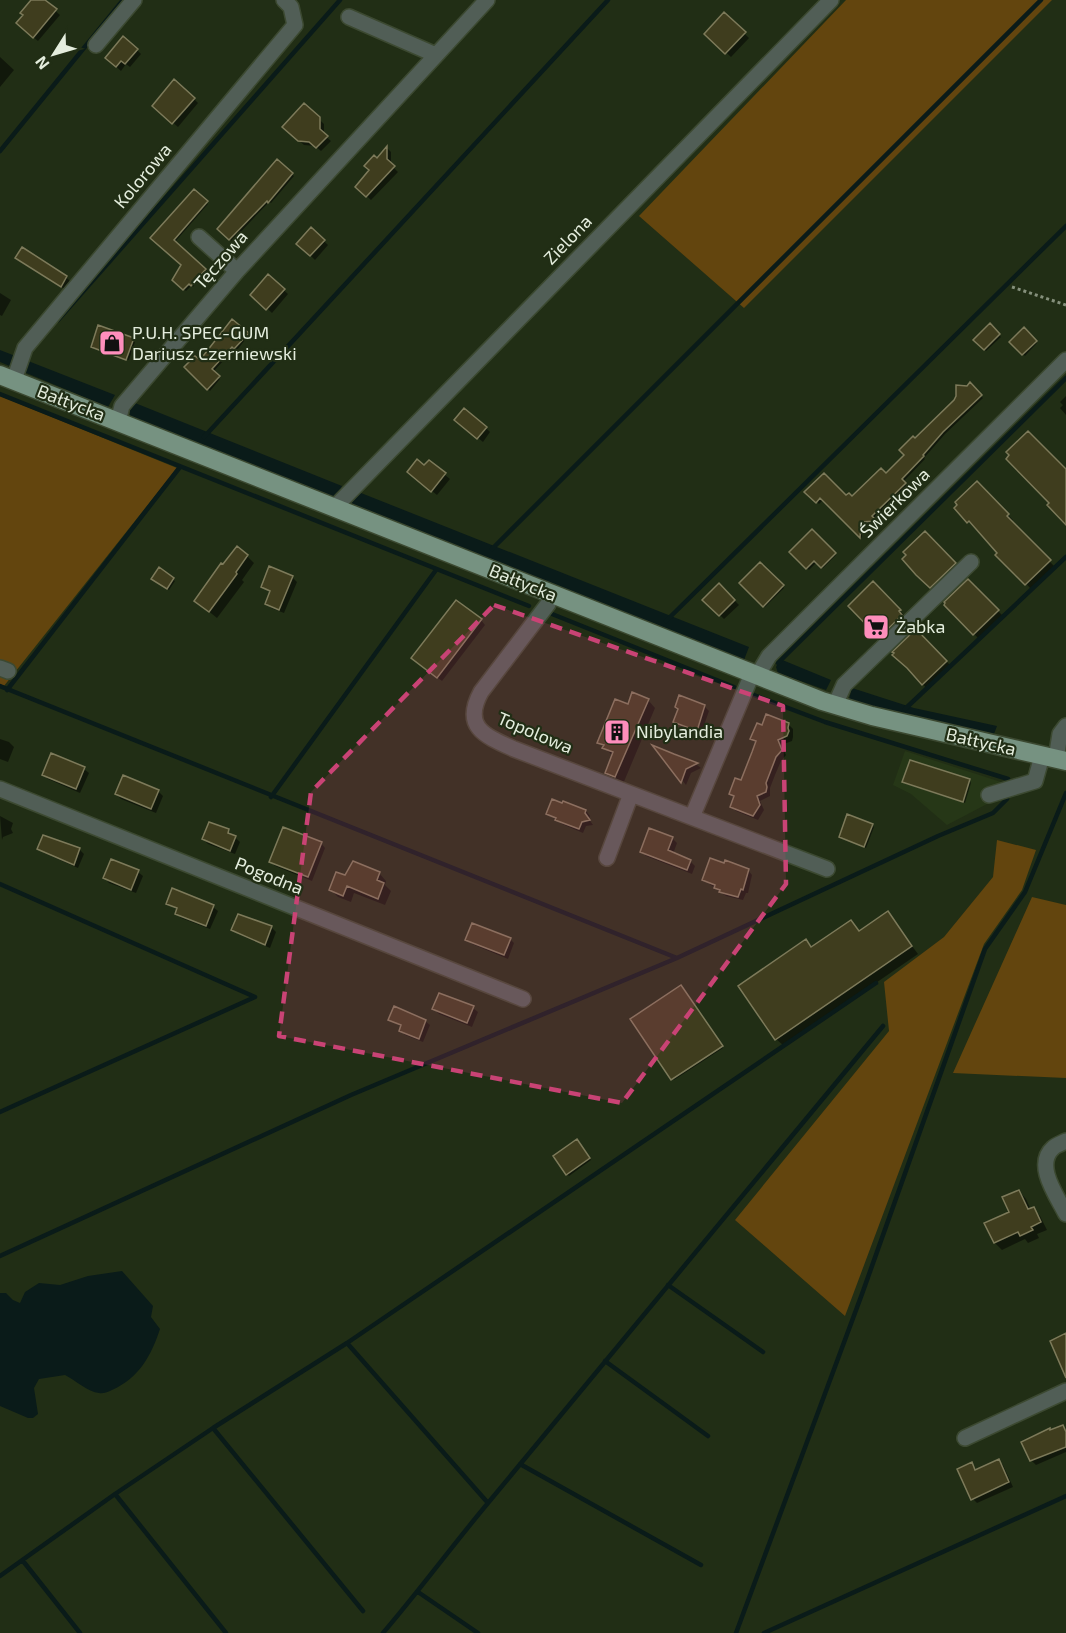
<svg xmlns="http://www.w3.org/2000/svg" width="1066" height="1633" font-family="'Exo 2',sans-serif">
<rect width="100%" height="100%" fill="#212e15"/>
<path fill="#263717" d="M 905,751 L 1001,782 L 1006,794 L 947,825 L 911,794 L 893,785 Z"/>
<path fill="#63450e" d="M 846,0 L 1052,0 L 744,308 L 639,216 Z
M 0,396 L 177,468 L 4,686 L 0,684 Z
M 997,840 L 1036,850 L 1022,890 L 984,944 L 845,1316 L 735,1220 L 889,1031 L 884,982 L 944,937 L 993,877 Z
M 1032,897 L 1066,905 L 1066,1078 L 953,1073 Z"/>
<path fill="#0a1b19" d="M 0,350 L 115,395 L 108,407 L 0,362 Z
M 135,403 L 342,486 L 338,495 L 331,498 L 130,416 L 130,410 Z
M 356,491 L 749,647 L 744,660 L 349,505 L 350,498 Z
M 780,659 L 831,680 L 826,690 L 778,673 L 776,667 Z
M 852,688 L 914,708 L 997,726 L 994,734 L 862,704 L 849,699 Z
M 122,1271 L 153,1306 L 151,1317 L 160,1329 C 151,1356 139,1378 112,1390 C 108,1392 103,1394 99,1393 C 88,1392 75,1380 65,1375 L 39,1379 L 34,1388 L 38,1414 L 33,1418 L 28,1418 L 0,1406 L 0,1293 L 6,1293 L 13,1300 L 20,1303 L 25,1292 L 39,1283 L 60,1285 L 88,1276 Z"/>
<path fill="#0007" d="M 37,0 L 43,0 L 60,15 L 38,41 L 22,28 Z
M 724,14 L 749,38 L 731,57 L 706,34 Z
M 137,50 L 141,54 L 130,67 L 126,64 L 121,71 L 111,62 Z
M 0,57 L 14,70 L 0,87 Z
M 194,99 L 198,103 L 178,127 L 158,110 Z
M 304,105 L 324,124 L 324,135 L 331,141 L 321,151 L 315,146 L 304,145 L 284,127 Z
M 387,148 L 391,152 L 391,165 L 398,172 L 371,200 L 357,187 Z
M 277,161 L 294,176 L 271,203 L 269,202 L 232,241 L 219,229 Z
M 194,191 L 208,204 L 174,243 L 207,271 L 193,287 L 192,285 L 186,291 L 174,280 L 183,265 L 152,238 Z
M 311,229 L 328,245 L 315,260 L 298,243 Z
M 22,249 L 66,277 L 71,282 L 66,290 L 22,262 L 17,258 Z
M 268,276 L 288,294 L 272,313 L 252,294 Z
M 0,293 L 11,300 L 2,316 L 0,315 Z
M 232,321 L 249,335 L 237,350 L 235,348 L 213,372 L 220,379 L 210,391 L 186,367 L 200,362 Z
M 990,325 L 1001,337 L 986,351 L 975,340 Z
M 99,327 L 135,342 L 129,360 L 92,346 Z
M 1024,330 L 1037,343 L 1025,356 L 1011,342 Z
M 970,385 L 983,398 L 945,434 L 924,458 L 925,459 L 903,482 L 907,486 L 873,519 L 877,523 L 862,524 L 862,538 L 824,499 L 819,504 L 807,492 L 852,498 L 886,475 L 907,455 L 915,440 Z
M 1066,396 L 1066,415 L 1060,408 L 1063,405 L 1060,402 Z
M 461,424 L 486,428 L 490,432 L 483,442 Z
M 429,462 L 450,479 L 437,495 L 413,476 Z
M 977,483 L 1013,520 L 1011,522 L 1054,566 L 1031,589 L 956,508 Z
M 812,531 L 836,555 L 823,568 L 817,562 L 809,570 L 791,552 Z
M 925,533 L 959,568 L 936,591 L 905,559 Z
M 247,556 L 254,563 L 242,580 L 244,582 L 217,618 L 196,601 L 224,566 Z
M 760,564 L 784,588 L 765,607 L 741,583 Z
M 159,569 L 175,581 L 169,590 L 155,580 Z
M 292,577 L 297,582 L 284,613 L 271,608 L 267,604 L 271,593 L 262,586 Z
M 968,581 L 1003,616 L 979,639 L 946,605 Z
M 873,583 L 904,615 L 902,617 L 906,620 L 884,641 L 850,606 Z
M 719,585 L 739,605 L 724,619 L 704,600 Z
M 481,620 L 485,625 L 442,681 L 418,663 Z
M 916,631 L 951,666 L 927,689 L 910,669 Z
M 648,700 L 655,708 L 623,784 L 614,780 L 606,773 L 613,756 L 599,742 L 628,706 Z
M 704,706 L 709,711 L 701,734 L 680,726 L 675,721 Z
M 789,725 L 793,729 L 793,737 L 792,741 L 781,745 L 786,755 L 781,761 L 775,775 L 770,788 L 770,796 L 760,801 L 764,810 L 758,820 L 736,811 L 732,807 L 735,798 L 730,794 L 741,782 L 757,743 L 752,738 L 763,727 Z
M 0,739 L 9,742 L 14,747 L 8,762 L 0,759 Z
M 657,748 L 697,765 L 701,768 L 691,773 L 686,785 Z
M 911,762 L 970,781 L 971,783 L 965,803 L 906,784 L 904,782 Z
M 84,769 L 89,773 L 80,793 L 48,779 L 43,774 Z
M 158,791 L 163,796 L 156,813 L 121,799 L 116,794 Z
M 553,801 L 586,811 L 590,816 L 589,819 L 593,825 L 586,826 L 583,833 L 562,824 L 548,814 Z
M 0,816 L 13,823 L 11,829 L 13,833 L 3,837 L 2,840 Z
M 872,825 L 874,827 L 866,848 L 840,837 Z
M 228,831 L 240,842 L 235,854 L 208,844 L 203,839 Z
M 672,838 L 677,843 L 673,854 L 690,861 L 695,866 L 692,874 L 646,856 L 642,851 Z
M 321,843 L 325,848 L 312,881 L 275,866 L 271,862 Z
M 39,848 L 79,849 L 84,854 L 78,868 L 44,853 Z
M 112,861 L 138,872 L 143,876 L 136,893 L 109,883 L 105,878 Z
M 748,870 L 752,875 L 748,893 L 746,893 L 743,900 L 726,896 L 704,880 Z
M 379,873 L 386,881 L 385,885 L 391,891 L 385,905 L 354,893 L 351,902 L 338,897 L 331,890 L 346,877 Z
M 168,903 L 213,907 L 218,911 L 210,929 L 181,918 L 176,913 L 178,910 Z
M 887,913 L 918,954 L 784,1046 L 776,1039 L 740,986 L 806,941 L 813,948 L 851,922 L 860,932 Z
M 239,916 L 272,928 L 276,932 L 270,948 L 238,934 L 233,929 Z
M 467,939 L 510,939 L 514,943 L 508,959 L 472,944 Z
M 683,989 L 723,1048 L 674,1080 L 673,1079 Z
M 473,1008 L 478,1012 L 472,1027 L 439,1014 L 434,1009 Z
M 390,1020 L 425,1021 L 430,1025 L 423,1042 L 405,1035 L 401,1031 L 402,1027 Z
M 579,1143 L 591,1160 L 569,1176 L 567,1174 Z
M 1019,1191 L 1026,1199 L 1031,1210 L 1033,1209 L 1040,1216 L 1047,1230 L 1037,1234 L 1039,1238 L 1028,1243 L 1025,1239 L 1002,1250 L 995,1243 L 986,1224 L 1011,1213 Z
M 1062,1427 L 1066,1430 L 1066,1452 L 1036,1465 L 1031,1460 Z
M 998,1461 L 1003,1465 L 1013,1487 L 977,1503 L 973,1499 L 972,1464 L 977,1471 Z"/>
<g fill="none" stroke-linecap="round" stroke-linejoin="round">
<path stroke="#0a1b19" stroke-width="4.5" d="M 0,151 L 123,0
M 58,320 L 340,0
M 0,394 L 529,606
M 204,437 L 608,0
M 492,549 L 1041,0
M 552,614 L 734,687
M 666,621 L 1066,226
M 778,663 L 1066,378
M 0,686 L 677,958
M 7,690 L 180,467
M 754,695 L 825,722 L 1008,779
M 905,709 L 1066,557
M 271,797 L 436,570
M 0,884 L 255,997 L 0,1112
M 0,1256 L 351,1095 L 677,958 L 938,836 L 993,813 L 1007,799
M 668,1285 L 763,1352
M 347,1343 L 488,1503 C 452,1546 419,1591 383,1633
M 605,1361 L 708,1436
M 213,1428 L 363,1611
M 520,1464 L 701,1565
M 115,1494 L 226,1633
M 488,1503 L 883,1026
M 23,1561 L 80,1633
M 0,1576 L 115,1494 L 213,1428 L 347,1343 L 876,983
M 418,1592 L 478,1633
M 736,1633 L 862,1294 L 985,949 L 1025,892 L 1066,793
M 764,1633 L 1066,1496"/>
</g>
<path fill="#3f3d1e" stroke="#7d7a5a" stroke-width="1.5" d="M 31,0 L 45,0 L 57,9 L 33,38 L 16,23 L 23,15 L 20,13 Z
M 724,12 L 746,32 L 725,54 L 704,34 Z
M 123,36 L 138,49 L 125,64 L 121,61 L 116,67 L 105,58 Z
M 174,79 L 195,98 L 172,124 L 152,106 Z
M 304,103 L 320,117 L 320,129 L 328,136 L 316,148 L 309,142 L 298,141 L 282,127 Z
M 387,146 L 387,159 L 395,166 L 366,197 L 355,187 L 369,170 L 364,166 L 374,155 L 377,158 Z
M 277,159 L 293,173 L 268,203 L 267,201 L 229,240 L 217,229 Z
M 194,189 L 208,201 L 174,240 L 206,269 L 191,286 L 189,284 L 183,290 L 172,280 L 181,265 L 150,238 Z
M 311,227 L 325,240 L 310,256 L 296,244 Z
M 22,247 L 67,276 L 61,287 L 15,258 Z
M 268,274 L 285,289 L 266,310 L 250,295 Z
M 232,319 L 249,333 L 234,349 L 232,347 L 212,369 L 220,376 L 207,390 L 184,367 L 195,356 L 200,360 Z
M 990,323 L 1000,334 L 984,350 L 973,340 Z
M 98,325 L 134,338 L 126,360 L 91,347 Z
M 1024,327 L 1037,341 L 1022,355 L 1009,342 Z
M 970,382 L 982,395 L 943,432 L 923,455 L 924,456 L 902,479 L 906,483 L 872,516 L 877,521 L 861,522 L 860,538 L 820,498 L 816,503 L 804,492 L 824,473 L 846,495 L 849,493 L 852,496 L 881,468 L 886,473 L 904,455 L 899,450 L 913,436 L 915,438 L 954,400 L 956,396 L 956,385 L 967,386 Z
M 464,408 L 487,427 L 477,439 L 454,420 Z
M 1028,431 L 1066,469 L 1066,525 L 1047,505 L 1049,503 L 1006,459 L 1009,455 L 1006,452 Z
M 417,459 L 424,465 L 429,460 L 446,473 L 431,492 L 407,472 Z
M 977,481 L 1009,514 L 1007,516 L 1051,560 L 1025,585 L 995,555 L 997,553 L 969,521 L 967,523 L 954,508 L 957,505 L 955,502 Z
M 812,529 L 836,553 L 821,568 L 814,561 L 806,569 L 789,552 Z
M 925,531 L 956,563 L 930,588 L 916,575 L 902,559 L 906,555 L 903,552 Z
M 237,546 L 248,555 L 236,572 L 237,574 L 209,612 L 194,601 L 221,563 L 223,564 Z
M 760,562 L 784,585 L 763,607 L 739,583 Z
M 269,566 L 293,576 L 279,610 L 265,604 L 270,591 L 261,587 Z
M 159,567 L 174,578 L 167,589 L 151,579 Z
M 968,579 L 999,610 L 973,635 L 944,605 L 945,603 L 944,602 Z
M 873,581 L 901,610 L 899,611 L 902,615 L 879,638 L 848,606 Z
M 719,583 L 735,600 L 719,616 L 702,600 Z
M 456,600 L 482,619 L 437,678 L 411,658 Z
M 916,629 L 947,661 L 922,685 L 907,668 L 892,655 L 894,653 L 892,652 Z
M 632,692 L 649,699 L 615,777 L 605,773 L 613,752 L 602,748 L 604,745 L 597,743 L 615,699 L 628,704 Z
M 679,695 L 705,705 L 697,731 L 673,722 L 678,709 L 675,707 Z
M 766,714 L 789,723 L 788,728 L 789,731 L 787,736 L 778,740 L 782,750 L 776,757 L 766,783 L 767,787 L 766,792 L 757,796 L 760,805 L 753,816 L 730,807 L 734,796 L 729,794 L 735,778 L 741,780 L 752,752 L 756,741 L 750,739 L 757,723 L 762,725 Z
M 652,745 L 674,754 L 698,763 L 686,769 L 681,783 Z
M 51,753 L 85,767 L 76,789 L 42,775 Z
M 910,760 L 970,779 L 963,802 L 902,782 Z
M 123,775 L 159,790 L 151,809 L 115,794 Z
M 552,799 L 562,803 L 563,801 L 586,810 L 585,813 L 590,820 L 582,822 L 579,829 L 555,820 L 556,818 L 546,814 Z
M 847,814 L 873,824 L 864,847 L 839,837 Z
M 209,822 L 229,829 L 228,833 L 236,836 L 230,851 L 202,839 Z
M 283,827 L 322,842 L 308,877 L 269,862 Z
M 649,828 L 673,837 L 668,850 L 691,860 L 687,870 L 640,852 Z
M 43,835 L 80,848 L 74,865 L 37,849 Z
M 710,858 L 724,863 L 725,860 L 749,869 L 743,890 L 741,889 L 738,897 L 719,892 L 720,890 L 714,888 L 715,885 L 702,880 Z
M 111,859 L 139,870 L 131,890 L 103,878 Z
M 353,861 L 380,872 L 377,880 L 384,883 L 378,899 L 347,886 L 343,896 L 329,890 L 336,872 L 345,875 Z
M 172,888 L 214,905 L 206,926 L 175,914 L 177,908 L 166,904 Z
M 888,911 L 912,946 L 775,1040 L 738,986 L 806,939 L 811,947 L 851,920 L 859,931 Z
M 238,914 L 272,926 L 265,945 L 231,930 Z
M 472,923 L 511,938 L 504,955 L 465,940 Z
M 681,985 L 723,1046 L 671,1080 L 630,1019 Z
M 439,993 L 474,1006 L 467,1023 L 432,1009 Z
M 394,1006 L 426,1020 L 419,1039 L 399,1031 L 401,1025 L 388,1020 Z
M 577,1139 L 590,1158 L 566,1175 L 553,1156 Z
M 1019,1190 L 1028,1209 L 1034,1207 L 1041,1222 L 1031,1227 L 1033,1230 L 1020,1236 L 1018,1232 L 994,1243 L 984,1223 L 1009,1212 L 1002,1197 Z
M 1066,1333 L 1066,1378 L 1050,1341 Z
M 1063,1425 L 1066,1432 L 1066,1447 L 1030,1461 L 1021,1442 L 1050,1428 L 1050,1430 Z
M 999,1459 L 1009,1482 L 971,1500 L 957,1469 L 972,1462 L 975,1470 Z"/>
<g fill="none" stroke-linecap="round" stroke-linejoin="round">
<defs>
<path id="minor" d="M 349,17 L 436,55
M 96,45 L 134,0
M 199,237 L 237,271
M 14,380 L 25,348 L 295,25 L 291,7 L 284,0
M 118,421 L 122,406 L 237,271 L 487,0
M 334,508 L 831,0
M 552,595 L 548,604 L 481,692 C 462,727 485,736 514,749 L 827,869
M 0,668 L 8,671
M 757,676 L 769,656 L 1066,360
M 835,705 L 844,685 L 971,562
M 1056,759 L 1060,734 L 1066,726
M 0,789 L 523,999
M 989,795 L 1035,781 L 1042,756
M 692,817 L 752,674
M 607,858 L 631,794
M 1066,1141 C 1062,1143 1056,1145 1053,1148 C 1034,1165 1057,1196 1066,1214
M 965,1438 L 1066,1391"/>
<path id="major" d="M 0,375 L 822,701 L 872,716 L 1066,761"/>
</defs>
<use href="#minor" stroke="#3c4931" stroke-width="18"/>
<use href="#major" stroke="#3c4931" stroke-width="21"/>
<path stroke="#85907c" stroke-width="3" stroke-dasharray="3 3" stroke-linecap="butt" d="M 1012,287 L 1066,305"/>
<use href="#minor" stroke="#515e56" stroke-width="15"/>
<use href="#major" stroke="#769281" stroke-width="18"/>
</g>
<path fill="#c94375" fill-opacity="0.2" stroke="#c94375" stroke-width="4.5" stroke-dasharray="12 8" stroke-linejoin="round" d="M 494,605 L 783,706 L 786,884 L 622,1103 L 279,1036 L 311,792 Z"/>
<defs>
<symbol id="shop-square" viewBox="-11 -11 22 22"><rect x="-9" y="-9" width="18" height="18" rx="4" fill="#fe8ebc" stroke="#212e15"/><path d="M-5-2.5h2.3a2.7 3.5 0 0 1 5.4 0H5L5.5 6h-11ZM-1.5-2.5h3a1.5 2.3 0 0 0-3 0Z" fill="#111"/></symbol>
<symbol id="supermarket-square" viewBox="-11 -11 22 22"><rect x="-9" y="-9" width="18" height="18" rx="4" fill="#fe8ebc" stroke="#212e15"/><path d="M-6-5.5h2.5l.6 2H6L4.5 2H-2.5L-4.4-4H-6ZM-1.5 3.2a1.3 1.3 0 1 0 .1 0ZM3 3.2a1.3 1.3 0 1 0 .1 0Z" fill="#111"/></symbol>
<symbol id="building-square" viewBox="-11 -11 22 22"><rect x="-9" y="-9" width="18" height="18" rx="4" fill="#fe8ebc" stroke="#212e15"/><path d="M-4-6H4V6H1V3H-1V6H-4ZM-2.5-4.3h1.7v1.8h-1.7ZM.8-4.3h1.7v1.8H.8ZM-2.5-1h1.7V.8h-1.7ZM.8-1h1.7V.8H.8Z" fill="#111"/></symbol>
</defs>
<g fill-rule="evenodd">
<use href="#shop-square" x="97" y="328" width="30" height="30"/>
<use href="#supermarket-square" x="861" y="612" width="30" height="30"/>
<use href="#building-square" x="602" y="717" width="30" height="30"/>
</g>
<g text-anchor="middle" stroke-width="4.5" stroke-linejoin="round" paint-order="stroke">
<g font-size="18" fill="#e4eddd" stroke="#212e15">
<text transform="translate(143 176) rotate(-50)" y="6">Kolorowa</text>
<text transform="translate(568 240) rotate(-46)" y="6">Zielona</text>
<text transform="translate(221 260) rotate(-49)" y="6">Tęczowa</text>
<text transform="translate(71 403) rotate(21)" y="6">Bałtycka</text>
<text transform="translate(895 503) rotate(-45)" y="6">Świerkowa</text>
<text transform="translate(523 583) rotate(22)" y="6">Bałtycka</text>
<text transform="translate(535 733) rotate(23)" y="6">Topolowa</text>
<text transform="translate(981 742) rotate(13)" y="6">Bałtycka</text>
<text transform="translate(269 876) rotate(22)" y="6">Pogodna</text>
</g>
<g font-size="18" fill="#e4eddd" stroke="#212e15" text-anchor="start">
<text x="132" y="339">P.U.H. SPEC-GUM<tspan x="132" dy="21">Dariusz Czerniewski</tspan></text>
<text x="896" y="633">Żabka</text>
<text x="636" y="738">Nibylandia</text>
</g>
</g>
<g transform="translate(54 54) rotate(233)" stroke="#212e15" stroke-width="4.5" paint-order="stroke">
<path d="M0-4.5L10 22L0 15L-10 22Z" fill="#e4eddd"/>
<text y="-9" font-size="16" font-weight="bold" text-anchor="middle" fill="#e4eddd">N</text>
</g>
</svg>
